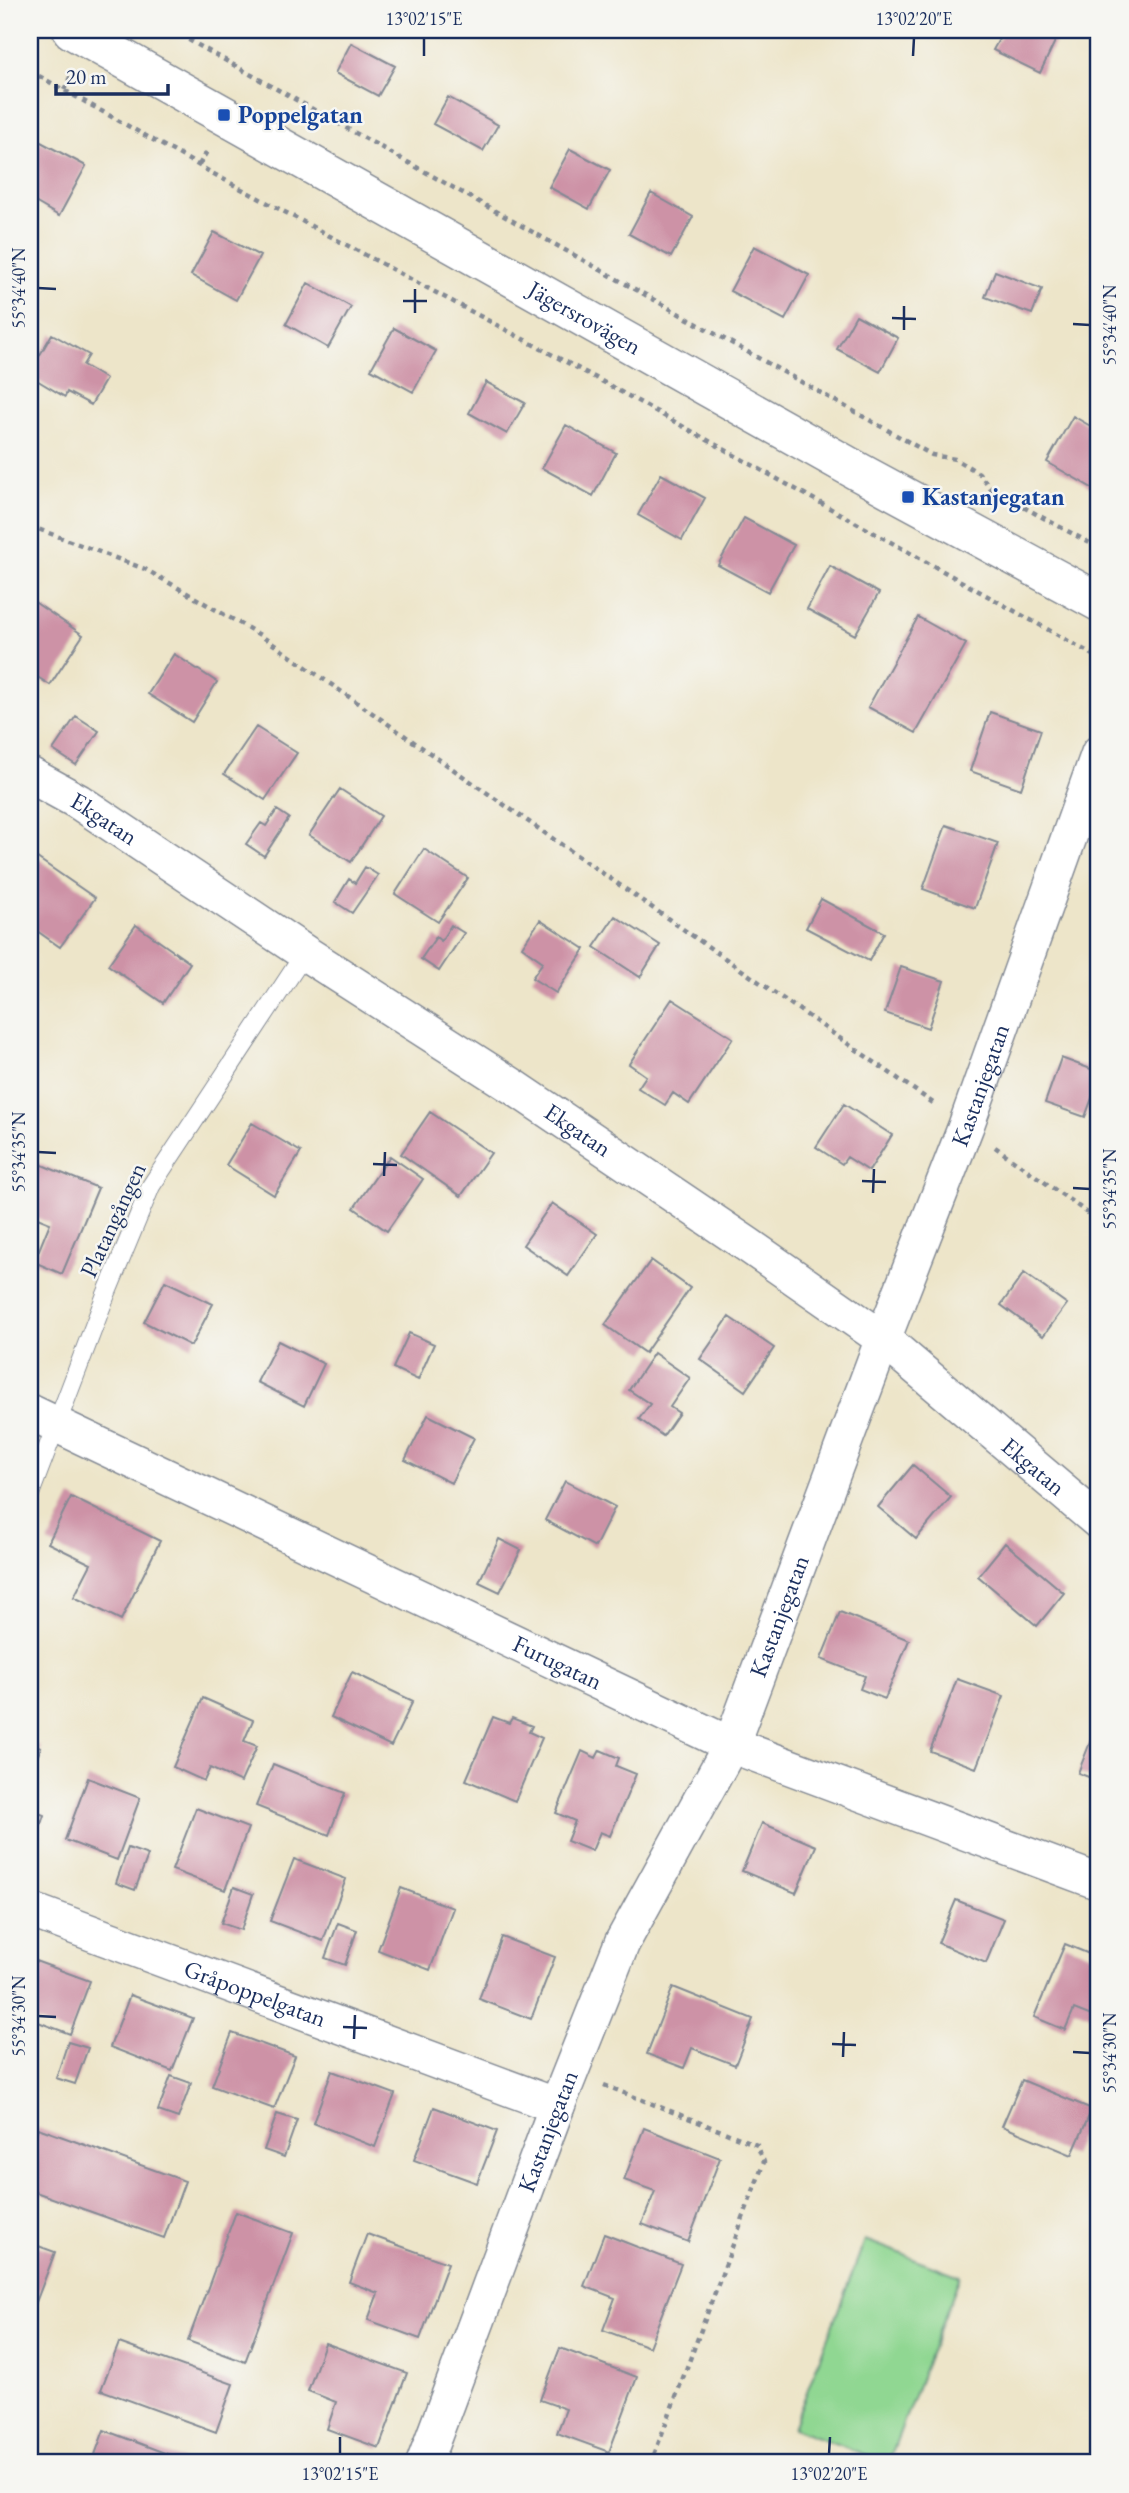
<svg xmlns="http://www.w3.org/2000/svg" width="1129" height="2493" font-family="'EB Garamond',serif">
<rect width="100%" height="100%" fill="#f6f6f2"/>
<filter id="ink" filterUnits="userSpaceOnUse"><feTurbulence type="fractalNoise" baseFrequency=".0143" numOctaves="2"/><feDisplacementMap in="SourceGraphic" scale="14" xChannelSelector="R" yChannelSelector="G"/><feConvolveMatrix kernelMatrix="1 2 1 2 8 2 1 2 1" color-interpolation-filters="sRGB"/></filter>
<filter id="wash" filterUnits="userSpaceOnUse"><feTurbulence type="fractalNoise" baseFrequency=".00686" numOctaves="4" result="noise"/><feDisplacementMap in="SourceGraphic" scale="28" xChannelSelector="R" yChannelSelector="G"/><feGaussianBlur stdDeviation="1.57" result="paint"/><feColorMatrix in="noise" values="0 0 0 0 0 0 0 0 0 0 0 0 0 0 0 0 0 1.4 0 .05"/><feComposite in="paint" operator="in"/></filter>
<g filter="url(#wash)">
<rect width="100%" height="100%" fill="#ede5c9"/>
<path fill="#90d792" stroke="#568378" stroke-width="2" d="M 865,2240 L 960,2276 L 888,2463 L 793,2428 Z"/>
<g id="blocks">
<path fill="#cd92a6" d="M 1004,30 L 1052,30 L 1059,33 L 1040,73 L 993,50 Z
M 351,43 L 395,66 L 378,96 L 335,73 Z
M 448,97 L 498,125 L 483,151 L 433,124 Z
M 37,140 L 86,166 L 59,216 L 30,199 L 30,152 Z
M 570,149 L 610,170 L 589,209 L 549,187 Z
M 651,193 L 693,217 L 671,257 L 629,234 Z
M 214,232 L 260,256 L 236,300 L 191,275 Z
M 754,246 L 809,275 L 785,320 L 730,291 Z
M 995,271 L 1042,289 L 1032,314 L 985,297 Z
M 308,283 L 351,307 L 328,348 L 286,324 Z
M 856,315 L 898,338 L 880,372 L 837,349 Z
M 394,328 L 436,351 L 413,392 L 371,369 Z
M 52,334 L 89,355 L 83,365 L 106,379 L 91,405 L 67,392 L 65,397 L 30,376 L 30,372 Z
M 486,382 L 525,403 L 507,434 L 469,413 Z
M 1073,416 L 1099,431 L 1099,492 L 1047,462 Z
M 566,425 L 616,453 L 593,496 L 542,468 Z
M 661,474 L 705,498 L 682,540 L 638,515 Z
M 744,518 L 794,545 L 768,592 L 718,565 Z
M 830,566 L 879,593 L 855,635 L 807,609 Z
M 30,599 L 83,635 L 50,685 L 30,672 Z
M 918,617 L 966,644 L 916,733 L 868,707 Z
M 174,654 L 217,682 L 192,722 L 148,694 Z
M 990,712 L 1041,730 L 1021,789 L 970,771 Z
M 76,716 L 99,731 L 76,765 L 53,750 Z
M 256,727 L 297,753 L 265,800 L 224,774 Z
M 340,789 L 381,816 L 351,862 L 309,835 Z
M 277,810 L 289,818 L 264,856 L 246,844 L 261,823 L 266,826 Z
M 946,825 L 998,843 L 975,908 L 923,889 Z
M 424,849 L 468,878 L 438,922 L 395,894 Z
M 30,853 L 95,898 L 60,947 L 30,926 Z
M 365,867 L 378,875 L 352,913 L 335,902 L 349,879 L 355,883 Z
M 821,899 L 884,933 L 869,961 L 806,928 Z
M 615,916 L 660,945 L 640,977 L 594,947 Z
M 540,920 L 585,949 L 556,993 L 532,978 L 543,962 L 522,947 Z
M 136,925 L 190,963 L 163,1003 L 108,965 Z
M 451,925 L 464,933 L 439,971 L 421,959 L 436,937 L 441,941 Z
M 901,967 L 944,981 L 928,1028 L 885,1013 Z
M 672,999 L 733,1038 L 689,1104 L 673,1093 L 665,1105 L 638,1088 L 646,1076 L 629,1064 Z
M 1061,1058 L 1099,1072 L 1099,1079 L 1085,1117 L 1045,1103 Z
M 844,1104 L 892,1135 L 869,1171 L 847,1157 L 842,1164 L 816,1147 Z
M 430,1112 L 491,1153 L 461,1196 L 401,1154 Z
M 252,1123 L 301,1152 L 274,1195 L 226,1165 Z
M 390,1156 L 423,1179 L 387,1231 L 354,1208 Z
M 30,1160 L 98,1188 L 62,1274 L 34,1262 L 50,1223 L 30,1215 Z
M 552,1203 L 597,1234 L 568,1276 L 523,1245 Z
M 651,1260 L 690,1288 L 645,1353 L 605,1325 Z
M 1024,1273 L 1067,1304 L 1043,1336 L 1001,1305 Z
M 165,1281 L 213,1304 L 191,1346 L 144,1322 Z
M 729,1317 L 774,1348 L 745,1391 L 700,1359 Z
M 409,1333 L 434,1344 L 418,1380 L 393,1368 Z
M 278,1341 L 324,1364 L 304,1406 L 257,1382 Z
M 654,1353 L 690,1378 L 670,1407 L 679,1413 L 663,1436 L 639,1419 L 650,1404 L 629,1390 Z
M 428,1415 L 474,1438 L 451,1483 L 405,1460 Z
M 913,1465 L 951,1497 L 916,1539 L 878,1507 Z
M 565,1481 L 615,1507 L 595,1547 L 545,1520 Z
M 71,1497 L 160,1541 L 121,1620 L 74,1597 L 91,1564 L 48,1543 Z
M 499,1539 L 521,1550 L 500,1592 L 479,1582 Z
M 1005,1543 L 1064,1593 L 1037,1626 L 978,1576 Z
M 840,1612 L 909,1640 L 885,1699 L 860,1689 L 865,1676 L 821,1659 Z
M 352,1672 L 413,1701 L 391,1746 L 331,1717 Z
M 957,1679 L 1004,1696 L 976,1768 L 930,1751 Z
M 203,1698 L 253,1720 L 244,1741 L 257,1746 L 241,1782 L 210,1768 L 204,1781 L 173,1767 Z
M 493,1717 L 509,1723 L 512,1718 L 532,1726 L 529,1732 L 542,1738 L 515,1801 L 466,1780 Z
M 1099,1720 L 1099,1781 L 1078,1773 Z
M 30,1743 L 41,1747 L 30,1776 Z
M 600,1750 L 619,1758 L 616,1766 L 636,1774 L 610,1836 L 600,1832 L 592,1851 L 567,1841 L 575,1821 L 556,1813 L 582,1751 L 596,1758 Z
M 273,1764 L 345,1793 L 329,1835 L 256,1806 Z
M 88,1778 L 140,1798 L 117,1860 L 65,1840 Z
M 196,1808 L 248,1828 L 225,1890 L 172,1870 Z
M 30,1810 L 44,1815 L 30,1856 Z
M 762,1823 L 816,1846 L 796,1893 L 742,1871 Z
M 128,1848 L 148,1855 L 135,1890 L 116,1883 Z
M 294,1859 L 346,1879 L 323,1941 L 270,1921 Z
M 234,1887 L 253,1894 L 241,1930 L 221,1923 Z
M 401,1888 L 453,1908 L 430,1970 L 378,1950 Z
M 956,1900 L 1004,1919 L 986,1963 L 938,1943 Z
M 338,1923 L 357,1930 L 345,1965 L 325,1958 Z
M 502,1937 L 555,1957 L 531,2019 L 479,1999 Z
M 1065,1944 L 1099,1958 L 1099,2019 L 1074,2009 L 1065,2030 L 1034,2017 Z
M 30,1959 L 90,1981 L 70,2034 L 30,2019 Z
M 673,1987 L 753,2019 L 735,2065 L 692,2048 L 684,2068 L 647,2054 Z
M 130,1995 L 193,2018 L 172,2071 L 110,2047 Z
M 232,2033 L 295,2056 L 274,2109 L 212,2086 Z
M 68,2042 L 88,2048 L 75,2084 L 56,2078 Z
M 332,2071 L 395,2094 L 375,2147 L 313,2123 Z
M 171,2076 L 191,2083 L 178,2118 L 158,2111 Z
M 1022,2080 L 1092,2109 L 1072,2155 L 1002,2126 Z
M 434,2107 L 497,2131 L 477,2183 L 414,2160 Z
M 277,2114 L 297,2120 L 284,2157 L 264,2150 Z
M 38,2128 L 185,2181 L 164,2238 L 30,2190 L 30,2149 Z
M 644,2128 L 720,2158 L 688,2242 L 642,2224 L 655,2191 L 624,2180 Z
M 236,2212 L 293,2233 L 245,2362 L 188,2341 Z
M 367,2234 L 448,2263 L 420,2339 L 368,2320 L 378,2293 L 349,2282 Z
M 604,2234 L 681,2264 L 649,2347 L 603,2330 L 615,2298 L 584,2286 Z
M 30,2243 L 55,2252 L 30,2318 Z
M 119,2343 L 233,2384 L 216,2432 L 101,2390 Z
M 325,2343 L 407,2373 L 379,2448 L 327,2429 L 336,2402 L 308,2391 Z
M 560,2348 L 637,2377 L 609,2452 L 557,2433 L 566,2409 L 540,2400 Z
M 104,2430 L 191,2463 L 92,2463 Z"/>
</g>
</g>
<g filter="url(#ink)">
<use href="#blocks" fill-opacity="0" stroke="#848a94" stroke-width="2"/>
<g fill="none" stroke-linecap="round" stroke-linejoin="round">
<defs>
<path id="lane" d="M 30,1494 L 105,1297 L 151,1186 L 305,953"/>
<g id="street">
<path id="s1" d="M 30,775 L 79,802 L 305,953 L 514,1087 L 748,1245 L 883,1339 L 1099,1522"/>
<path id="s2" d="M 30,1412 L 731,1745 L 1099,1882"/>
<path id="s3" d="M 30,1910 L 557,2106"/>
<path id="s4" d="M 424,2463 L 557,2106 L 622,1943 L 731,1745 L 883,1339 L 966,1126 L 1099,753"/>
</g>
<g id="secondary">
<path id="s5" d="M 72,30 L 859,472 L 1099,602"/>
</g>
</defs>
<use href="#lane" stroke="#848a94" stroke-width="20"/>
<use href="#street" stroke="#848a94" stroke-width="38"/>
<use href="#secondary" stroke="#848a94" stroke-width="41"/>
<path stroke="#848a94" stroke-width="4.5" stroke-dasharray="5 5" stroke-linecap="butt" d="M 171,30 L 932,455 L 955,459 L 979,473 L 992,490 L 1099,548
M 30,71 L 221,178 L 596,378 L 1099,658
M 64,90 L 73,71
M 199,165 L 209,148
M 30,526 L 145,569 L 260,635 L 936,1105
M 995,1147 L 1099,1221
M 604,2085 L 757,2145 L 764,2162 L 651,2463"/>
<use href="#lane" stroke="#fff" stroke-width="18"/>
<use href="#street" stroke="#fff" stroke-width="35"/>
<use href="#secondary" stroke="#fff" stroke-width="38"/>
</g>
</g>
<path fill="none" stroke="#1b2f5e" stroke-width="2.5" d="M 424,56 L 424,38M 913,56 L 914,38M 38,288 L 56,289M 403,301 L 427,301M 415,313 L 415,289M 892,318 L 916,319M 1073,324 L 1090,325M 904,330 L 904,306M 38,1152 L 56,1153M 373,1164 L 397,1165M 384,1176 L 385,1152M 862,1181 L 886,1182M 1073,1188 L 1090,1189M 873,1193 L 874,1169M 38,2016 L 56,2017M 343,2027 L 367,2028M 354,2039 L 355,2015M 832,2044 L 856,2045M 1073,2052 L 1090,2053M 843,2057 L 844,2032M 340,2454 L 340,2437M 829,2454 L 830,2437"/>
<g fill="#1a4fb4" stroke="#f6f6f2" stroke-width="2.5">
<rect x="217" y="108" width="14" height="14" rx="3.5"/>
<rect x="901" y="490" width="14" height="14" rx="3.5"/>
</g>
<g text-anchor="middle" stroke-width="5" stroke-linejoin="round" paint-order="stroke">
<g font-size="24" font-weight="bold" fill="#164399" stroke="#f6f6f2" text-anchor="start">
<text x="238" y="123">Poppelgatan</text>
<text x="922" y="505">Kastanjegatan</text>
</g>
<g font-size="24" fill="#1b2f5e" stroke="#f6f6f2">
<text dy="8" stroke="none"><textPath href="#s5" startOffset="588">Jägersrovägen</textPath></text>
<text dy="8" stroke="none"><textPath href="#s1" startOffset="86">Ekgatan</textPath></text>
<text dy="8" stroke="none"><textPath href="#s4" startOffset="1488">Kastanjegatan</textPath></text>
<text dy="8" stroke="none"><textPath href="#s1" startOffset="653">Ekgatan</textPath></text>
<text transform="translate(113 1220) rotate(-65)" y="8">Platangången</text>
<text dy="8" stroke="none"><textPath href="#s1" startOffset="1220">Ekgatan</textPath></text>
<text dy="8" stroke="none"><textPath href="#s4" startOffset="920">Kastanjegatan</textPath></text>
<text dy="8" stroke="none"><textPath href="#s2" startOffset="584">Furugatan</textPath></text>
<text dy="8" stroke="none"><textPath href="#s3" startOffset="240">Gråpoppelgatan</textPath></text>
<text dy="8" stroke="none"><textPath href="#s4" startOffset="354">Kastanjegatan</textPath></text>
</g>
</g>
<rect width="1129" height="2493" fill="none" stroke="#f6f6f2" stroke-width="77"/>
<path d="M56 84v10h112v-10" fill="none" stroke="#1b2f5e" stroke-width="3.5"/>
<text x="66" y="84" font-size="21" fill="#1b2f5e" stroke="#f6f6f2" stroke-width="5" paint-order="stroke">20 m</text>
<rect x="38" y="38" width="1052" height="2416" fill="none" stroke="#1b2f5e" stroke-width="2.5"/>
<g font-size="18" text-anchor="middle" fill="#1b2f5e">
<text x="424" y="25">13°02'15"E</text>
<text x="914" y="25">13°02'20"E</text>
<text transform="translate(19 288) rotate(-90)" y="6">55°34'40"N</text>
<text transform="translate(1110 325) rotate(-90)" y="6">55°34'40"N</text>
<text transform="translate(19 1152) rotate(-90)" y="6">55°34'35"N</text>
<text transform="translate(1110 1189) rotate(-90)" y="6">55°34'35"N</text>
<text transform="translate(19 2016) rotate(-90)" y="6">55°34'30"N</text>
<text transform="translate(1110 2053) rotate(-90)" y="6">55°34'30"N</text>
<text x="340" y="2480">13°02'15"E</text>
<text x="829" y="2480">13°02'20"E</text>
</g>
</svg>
